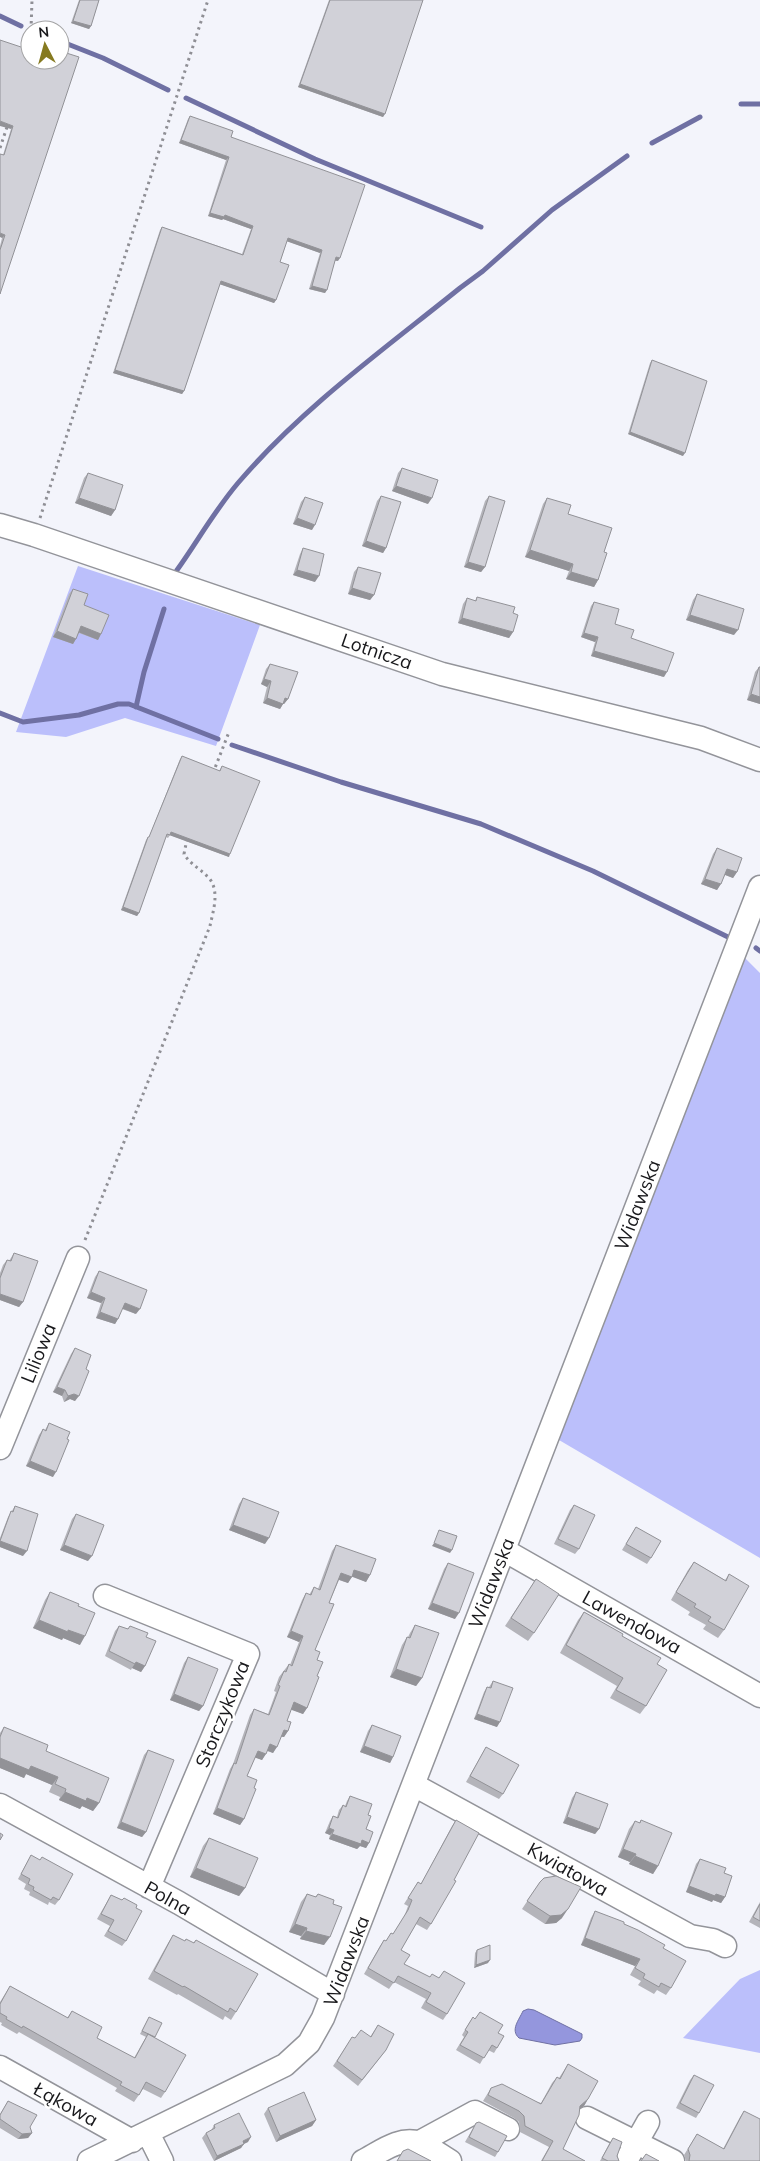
<svg xmlns="http://www.w3.org/2000/svg" width="760" height="2161" font-family="Mulish,sans-serif">
<rect width="100%" height="100%" fill="#f3f4fb"/>
<path fill="#bbbffb" d="M 78,566 L 260,625 L 216,746 L 125,718 L 66,737 L 16,732 Z
M 745,958 L 760,973 L 760,1558 L 559,1440 Z
M 760,1970 L 760,2053 L 683,2038 L 740,1979 Z"/>
<path fill="#9496dd" stroke="#6f70a3" d="M 528,2009 L 534,2010 L 582,2034 L 582,2038 L 580,2041 L 555,2045 L 519,2038 C 510,2030 519,2020 523,2011 Z"/>
<g fill="none" stroke-linecap="round" stroke-linejoin="round">
<path stroke="#6f70a3" stroke-width="5" d="M 0,16 L 21,26
M 60,41 L 103,58 L 168,90
M 186,98 L 315,159 L 481,227
M 741,104 L 760,104
M 652,143 L 700,117
M 177,570 C 197,542 215,510 238,483 C 302,408 383,350 460,288 L 483,271 L 552,210 L 627,156
M 136,707 L 144,672 L 164,609
M 0,713 L 23,722 L 79,715 L 118,704 L 129,704 L 218,739
M 232,745 L 341,782 L 481,824 L 593,871 L 730,938
M 756,948 L 760,951"/>
<defs>
<path id="minor" d="M 0,525 L 34,535 L 442,674 L 701,738 L 760,760
M 0,1448 L 78,1258
M 504,1550 L 760,1696
M 105,1596 L 248,1654 L 149,1887
M 414,1785 L 690,1936 L 713,1940 L 725,1946
M 0,1805 L 179,1903 L 333,1994
M 0,2067 L 132,2141
M 587,2118 L 673,2161
M 148,2133 L 162,2161
M 418,2143 L 475,2112 L 508,2129
M 89,2161 L 285,2065 L 309,2043 L 323,2018 L 760,887
M 363,2161 C 379,2153 400,2136 419,2143 C 430,2147 440,2155 450,2161
M 626,2161 L 648,2122"/>
</defs>
<use href="#minor" stroke="#93949a" stroke-width="25"/>
<path stroke="#8f8f95" stroke-width="3" stroke-dasharray="2.5 4" stroke-linecap="butt" d="M 31,30 L 32,0
M 29,53 L 30,44
M 0,148 L 8,124
M 40,518 L 208,0
M 213,773 L 229,732
M 85,1240 L 210,926 C 213,911 221,889 207,876 C 199,868 190,864 184,854 L 187,839"/>
<use href="#minor" stroke="#fff" stroke-width="22"/>
</g>
<path fill="#b4b4ba" d="M 79,0 L 99,0 L 91,26 L 89,29 L 71,23 Z
M 329,0 L 423,0 L 383,117 L 298,87 Z
M 30,50 L 0,294 L 0,246 L 2,238 L 3,155 L 11,129 Z
M 190,116 L 231,137 L 338,261 L 335,261 L 325,293 L 309,289 L 320,253 L 287,241 L 280,262 L 276,300 L 274,303 L 220,284 L 184,391 L 182,394 L 113,373 L 160,230 L 162,227 L 242,254 L 251,229 L 223,219 L 222,220 L 208,216 L 226,160 L 179,143 L 188,119 Z
M 652,360 L 683,456 L 628,434 L 650,363 Z
M 402,468 L 428,504 L 392,491 L 398,473 Z
M 88,473 L 115,510 L 111,516 L 75,503 L 84,478 Z
M 381,496 L 386,548 L 383,553 L 362,546 L 377,501 Z
M 489,496 L 485,567 L 481,572 L 464,567 L 485,501 Z
M 305,497 L 312,530 L 293,524 L 301,502 Z
M 547,498 L 568,514 L 604,552 L 598,580 L 594,587 L 566,579 L 569,571 L 525,557 L 543,504 Z
M 303,548 L 315,582 L 293,575 L 300,554 Z
M 358,567 L 374,595 L 370,600 L 348,594 L 354,572 Z
M 73,589 L 101,634 L 98,640 L 79,633 L 73,644 L 53,637 L 69,594 Z
M 697,594 L 734,635 L 686,620 L 693,600 Z
M 477,597 L 513,613 L 513,632 L 509,638 L 458,623 L 463,604 L 467,598 L 475,601 Z
M 594,602 L 615,624 L 664,677 L 591,656 L 595,642 L 581,637 L 591,606 Z
M 270,664 L 288,699 L 284,704 L 283,704 L 280,709 L 263,703 L 267,687 L 261,684 L 266,669 Z
M 759,667 L 760,667 L 760,704 L 747,700 L 755,672 Z
M 182,756 L 219,771 L 222,766 L 229,857 L 170,835 L 168,838 L 166,837 L 139,913 L 137,916 L 121,910 L 146,840 L 148,837 L 149,837 L 180,759 Z
M 717,848 L 737,872 L 733,878 L 725,875 L 717,890 L 701,884 L 713,854 Z
M 14,1253 L 23,1302 L 19,1307 L 0,1300 L 0,1273 L 3,1265 L 7,1260 L 9,1261 Z
M 99,1271 L 136,1314 L 122,1309 L 118,1319 L 115,1324 L 96,1318 L 101,1303 L 87,1298 L 95,1277 Z
M 75,1348 L 86,1369 L 75,1401 L 70,1399 L 64,1402 L 62,1396 L 53,1392 L 71,1354 Z
M 49,1423 L 53,1477 L 26,1466 L 39,1435 L 43,1429 L 45,1430 Z
M 243,1498 L 265,1544 L 229,1530 L 239,1504 Z
M 574,1505 L 579,1549 L 575,1554 L 554,1544 L 570,1510 Z
M 15,1506 L 23,1556 L 0,1547 L 0,1538 L 8,1517 Z
M 76,1514 L 88,1561 L 60,1550 L 72,1519 Z
M 636,1527 L 651,1558 L 647,1564 L 622,1550 Z
M 336,1545 L 370,1575 L 366,1582 L 352,1576 L 348,1583 L 339,1580 L 329,1603 L 315,1650 L 317,1660 L 317,1676 L 307,1708 L 303,1714 L 291,1709 L 287,1721 L 288,1731 L 284,1737 L 281,1737 L 273,1753 L 267,1751 L 262,1760 L 255,1757 L 247,1776 L 254,1788 L 244,1819 L 240,1825 L 213,1814 L 230,1769 L 233,1764 L 250,1715 L 254,1709 L 268,1714 L 276,1692 L 274,1691 L 279,1677 L 289,1664 L 290,1665 L 299,1642 L 287,1637 L 302,1600 L 306,1593 L 309,1595 L 314,1587 L 318,1589 L 332,1551 Z
M 694,1562 L 725,1580 L 729,1574 L 724,1630 L 718,1638 L 703,1629 L 706,1625 L 688,1615 L 690,1612 L 671,1600 L 688,1570 Z
M 448,1563 L 455,1619 L 428,1609 L 444,1569 Z
M 536,1579 L 534,1633 L 528,1641 L 505,1626 Z
M 50,1592 L 78,1606 L 80,1645 L 63,1638 L 62,1640 L 33,1628 L 45,1600 Z
M 584,1612 L 622,1636 L 657,1664 L 646,1706 L 640,1714 L 610,1698 L 617,1686 L 560,1653 L 578,1620 Z
M 415,1625 L 422,1678 L 416,1686 L 390,1677 L 402,1645 L 407,1637 L 408,1637 L 410,1633 Z
M 119,1626 L 128,1629 L 130,1626 L 146,1637 L 145,1666 L 141,1672 L 132,1668 L 131,1670 L 105,1656 L 115,1631 Z
M 188,1657 L 203,1706 L 199,1711 L 170,1700 L 184,1663 Z
M 493,1681 L 497,1727 L 474,1719 L 484,1692 L 487,1687 L 489,1687 Z
M 372,1725 L 393,1757 L 390,1763 L 360,1752 L 368,1731 Z
M 4,1727 L 46,1751 L 99,1803 L 93,1811 L 82,1806 L 80,1809 L 59,1800 L 60,1797 L 49,1792 L 52,1785 L 26,1774 L 24,1778 L 0,1768 L 0,1733 Z
M 486,1747 L 503,1794 L 499,1799 L 466,1782 Z
M 148,1750 L 146,1832 L 142,1837 L 117,1828 L 144,1755 Z
M 576,1792 L 599,1829 L 595,1834 L 563,1823 L 572,1798 Z
M 350,1796 L 368,1815 L 366,1829 L 369,1843 L 366,1848 L 360,1846 L 357,1849 L 329,1839 L 330,1835 L 325,1833 L 330,1821 L 333,1816 L 337,1817 L 339,1810 L 343,1805 L 345,1806 L 347,1801 Z
M 456,1820 L 454,1880 L 431,1924 L 427,1930 L 416,1924 L 401,1950 L 404,1964 L 429,1977 L 439,1978 L 444,1971 L 447,2014 L 443,2020 L 421,2008 L 426,1999 L 394,1982 L 389,1989 L 364,1974 L 380,1946 L 384,1940 L 386,1941 L 391,1933 L 393,1934 L 404,1917 L 408,1906 L 404,1904 L 418,1882 L 421,1884 L 452,1826 Z
M 641,1820 L 658,1866 L 653,1874 L 629,1864 L 630,1862 L 618,1857 L 629,1829 L 635,1821 L 639,1823 Z
M 209,1838 L 245,1888 L 239,1896 L 190,1877 L 203,1846 Z
M 31,1855 L 59,1900 L 55,1905 L 49,1902 L 48,1905 L 29,1895 L 30,1892 L 24,1889 L 26,1884 L 18,1879 Z
M 700,1859 L 724,1873 L 725,1897 L 721,1903 L 713,1900 L 712,1902 L 686,1892 L 696,1864 Z
M 540,1882 L 562,1918 L 556,1923 L 545,1924 L 522,1909 Z
M 307,1894 L 315,1897 L 318,1894 L 333,1904 L 324,1945 L 300,1939 L 301,1936 L 289,1932 L 301,1902 Z
M 111,1895 L 122,1900 L 124,1898 L 136,1908 L 126,1941 L 122,1946 L 104,1936 L 110,1926 L 97,1919 Z
M 760,1902 L 760,1928 L 749,1922 Z
M 595,1911 L 624,1924 L 663,1948 L 671,1988 L 666,1995 L 657,1990 L 654,1994 L 638,1985 L 641,1981 L 630,1975 L 635,1966 L 581,1945 L 591,1918 Z
M 173,1935 L 184,1941 L 193,1943 L 196,1940 L 236,2012 L 231,2020 L 225,2016 L 223,2020 L 178,1994 L 177,1995 L 148,1979 L 168,1943 Z
M 477,1950 L 488,1963 L 474,1968 L 475,1953 Z
M 10,1986 L 67,2018 L 72,2011 L 97,2038 L 134,2058 L 146,2037 L 140,2034 L 149,2017 L 155,2037 L 165,2092 L 161,2098 L 143,2089 L 134,2102 L 115,2091 L 117,2088 L 19,2032 L 17,2034 L 1,2025 L 2,2023 L 0,2022 L 0,2002 Z
M 480,2012 L 498,2033 L 497,2048 L 494,2053 L 488,2050 L 480,2064 L 456,2050 L 464,2037 L 462,2035 L 469,2023 L 473,2017 L 475,2019 Z
M 378,2025 L 386,2050 L 358,2086 L 333,2066 L 349,2042 L 355,2038 L 370,2037 Z
M 568,2064 L 588,2099 L 584,2106 L 580,2109 L 563,2149 L 585,2161 L 541,2161 L 549,2147 L 520,2132 L 519,2122 L 514,2118 L 483,2101 L 491,2088 L 541,2103 L 552,2083 L 557,2077 L 559,2078 Z
M 694,2075 L 699,2113 L 696,2118 L 676,2108 L 690,2080 Z
M 8,2101 L 30,2127 L 32,2133 L 28,2138 L 18,2139 L 0,2128 L 0,2114 Z
M 268,2108 L 316,2120 L 312,2126 L 276,2142 L 264,2114 Z
M 744,2111 L 760,2161 L 686,2161 L 684,2155 L 697,2134 L 723,2149 L 740,2117 Z
M 476,2123 L 498,2152 L 495,2157 L 465,2142 Z
M 214,2125 L 248,2142 L 244,2143 L 241,2148 L 214,2161 L 202,2138 L 206,2133 L 211,2131 Z
M 613,2138 L 619,2161 L 600,2161 L 609,2144 Z"/>
<path fill="#929297" d="M 73,21 L 91,26 L 89,29 L 71,23 Z
M 300,84 L 385,114 L 383,117 L 298,87 Z
M 0,121 L 13,126 L 11,129 L 0,126 Z
M 181,140 L 229,157 L 226,160 L 179,143 Z
M 210,213 L 225,215 L 253,226 L 251,229 L 223,219 L 222,220 L 208,216 Z
M 0,233 L 5,235 L 2,238 L 0,237 Z
M 288,238 L 322,250 L 320,253 L 286,241 Z
M 336,257 L 340,258 L 338,261 L 334,260 Z
M 221,281 L 276,300 L 274,303 L 219,284 Z
M 312,286 L 327,290 L 325,293 L 309,289 Z
M 115,370 L 184,391 L 182,394 L 113,373 Z
M 630,432 L 685,453 L 683,456 L 628,434 Z
M 396,486 L 432,498 L 428,504 L 392,491 Z
M 79,498 L 115,510 L 111,516 L 75,503 Z
M 297,518 L 315,525 L 312,530 L 293,524 Z
M 366,541 L 386,548 L 383,553 L 362,546 Z
M 530,550 L 573,564 L 569,571 L 525,557 Z
M 468,562 L 485,567 L 481,572 L 464,567 Z
M 297,570 L 319,576 L 315,582 L 293,575 Z
M 571,572 L 598,580 L 594,587 L 566,579 Z
M 352,588 L 374,595 L 370,600 L 348,594 Z
M 690,615 L 738,630 L 734,635 L 686,620 Z
M 462,618 L 513,632 L 509,638 L 458,623 Z
M 81,626 L 101,634 L 98,640 L 78,632 Z
M 57,631 L 76,639 L 73,644 L 53,637 Z
M 584,633 L 598,637 L 595,642 L 581,637 Z
M 594,651 L 667,672 L 664,677 L 591,656 Z
M 264,679 L 271,681 L 267,687 L 261,684 Z
M 751,694 L 760,697 L 760,704 L 747,700 Z
M 267,698 L 285,698 L 288,699 L 284,704 L 283,704 L 280,709 L 263,703 Z
M 171,832 L 230,854 L 229,857 L 169,835 Z
M 727,869 L 737,872 L 733,878 L 723,874 Z
M 705,879 L 721,884 L 717,890 L 701,884 Z
M 123,907 L 139,913 L 137,916 L 121,910 Z
M 91,1292 L 105,1298 L 101,1303 L 87,1298 Z
M 0,1294 L 23,1302 L 19,1307 L 0,1300 Z
M 125,1303 L 140,1309 L 136,1314 L 121,1308 Z
M 100,1312 L 118,1319 L 115,1324 L 96,1318 Z
M 57,1387 L 65,1390 L 62,1396 L 53,1392 Z
M 74,1394 L 79,1396 L 75,1401 L 70,1399 L 64,1402 L 68,1396 Z
M 30,1461 L 56,1472 L 53,1477 L 26,1466 Z
M 233,1525 L 269,1538 L 265,1544 L 229,1530 Z
M 0,1541 L 27,1551 L 23,1556 L 0,1547 Z
M 434,1543 L 452,1550 L 450,1553 L 432,1546 Z
M 64,1545 L 92,1556 L 88,1561 L 60,1550 Z
M 354,1570 L 370,1575 L 366,1582 L 350,1576 Z
M 341,1573 L 352,1577 L 348,1583 L 337,1579 Z
M 432,1603 L 459,1613 L 455,1619 L 428,1609 Z
M 39,1620 L 68,1630 L 85,1636 L 80,1645 L 63,1638 L 62,1640 L 33,1628 Z
M 291,1631 L 303,1636 L 299,1642 L 287,1637 Z
M 136,1662 L 145,1666 L 141,1672 L 132,1668 Z
M 396,1669 L 422,1678 L 416,1686 L 390,1677 Z
M 174,1694 L 203,1706 L 199,1711 L 170,1700 Z
M 294,1702 L 307,1708 L 303,1714 L 289,1709 Z
M 477,1714 L 500,1722 L 497,1727 L 474,1719 Z
M 284,1730 L 288,1731 L 284,1737 L 279,1736 Z
M 270,1744 L 277,1747 L 273,1753 L 266,1750 Z
M 364,1746 L 393,1757 L 390,1763 L 360,1752 Z
M 258,1751 L 266,1754 L 262,1760 L 253,1757 Z
M 0,1758 L 31,1766 L 58,1777 L 52,1785 L 26,1774 L 24,1778 L 0,1768 Z
M 65,1792 L 87,1798 L 99,1803 L 93,1811 L 82,1806 L 80,1809 L 59,1800 Z
M 217,1808 L 244,1819 L 240,1825 L 213,1814 Z
M 567,1817 L 599,1829 L 595,1834 L 563,1823 Z
M 121,1822 L 146,1832 L 142,1837 L 117,1828 Z
M 329,1828 L 334,1830 L 330,1835 L 325,1833 Z
M 332,1834 L 362,1840 L 369,1843 L 366,1848 L 360,1846 L 357,1849 L 329,1839 Z
M 623,1849 L 636,1854 L 630,1862 L 618,1857 Z
M 635,1856 L 658,1866 L 653,1874 L 629,1864 Z
M 196,1868 L 245,1888 L 239,1896 L 190,1877 Z
M 689,1886 L 716,1894 L 725,1897 L 721,1903 L 713,1900 L 712,1902 L 686,1892 Z
M 568,1909 L 562,1918 L 556,1923 L 545,1924 L 550,1916 Z
M 295,1924 L 307,1928 L 301,1936 L 289,1932 Z
M 306,1931 L 330,1937 L 324,1945 L 300,1939 Z
M 585,1938 L 640,1959 L 635,1966 L 581,1945 Z
M 490,1960 L 488,1963 L 474,1968 L 476,1965 Z
M 588,2099 L 584,2106 L 576,2112 L 580,2106 Z
M 316,2120 L 312,2126 L 276,2142 L 280,2136 Z
M 32,2133 L 28,2138 L 18,2139 L 22,2134 Z
M 251,2137 L 248,2142 L 240,2146 L 243,2141 Z
M 244,2144 L 241,2148 L 214,2161 L 217,2156 Z"/>
<path fill="#d1d1d8" stroke="#929297" d="M 80,0 L 99,0 L 91,26 L 73,21 Z
M 330,0 L 423,0 L 385,114 L 300,84 Z
M 0,40 L 30,50 L 30,60 L 60,60 L 60,51 L 79,57 L 0,294 L 0,250 L 5,235 L 0,233 L 0,154 L 4,155 L 13,126 L 0,121 Z
M 190,116 L 233,131 L 231,137 L 365,185 L 340,258 L 336,257 L 327,290 L 312,286 L 322,250 L 288,238 L 280,262 L 289,265 L 276,300 L 221,281 L 184,391 L 115,370 L 162,227 L 243,255 L 253,226 L 225,215 L 224,217 L 210,213 L 229,157 L 181,140 Z
M 652,360 L 707,381 L 685,453 L 630,432 Z
M 402,468 L 438,480 L 432,498 L 396,486 Z
M 88,473 L 123,485 L 115,510 L 79,498 Z
M 381,496 L 401,502 L 386,548 L 366,541 Z
M 489,496 L 505,501 L 485,567 L 468,562 Z
M 305,497 L 323,503 L 315,525 L 297,518 Z
M 547,498 L 571,505 L 568,514 L 612,528 L 604,552 L 607,553 L 598,580 L 571,572 L 573,564 L 530,550 Z
M 303,548 L 324,554 L 319,576 L 297,570 Z
M 358,567 L 381,573 L 374,595 L 352,588 Z
M 73,589 L 88,594 L 84,605 L 109,615 L 101,634 L 81,626 L 76,639 L 57,631 Z
M 697,594 L 744,609 L 738,630 L 690,615 Z
M 477,597 L 515,607 L 513,613 L 518,615 L 513,632 L 462,618 L 467,598 L 476,601 Z
M 594,602 L 619,609 L 615,624 L 634,630 L 631,638 L 674,653 L 667,672 L 594,651 L 598,637 L 584,633 Z
M 270,664 L 298,672 L 288,699 L 285,698 L 283,704 L 267,698 L 271,681 L 264,679 Z
M 759,667 L 760,667 L 760,697 L 751,694 Z
M 182,756 L 220,771 L 222,766 L 260,781 L 230,854 L 171,832 L 170,835 L 167,834 L 139,913 L 123,907 L 148,837 L 149,837 Z
M 717,848 L 742,858 L 737,872 L 727,869 L 721,884 L 705,879 Z
M 14,1253 L 38,1261 L 23,1302 L 0,1294 L 0,1278 L 7,1260 L 11,1261 Z
M 99,1271 L 147,1290 L 140,1309 L 125,1303 L 118,1319 L 100,1312 L 105,1298 L 91,1292 Z
M 75,1348 L 91,1355 L 86,1369 L 89,1371 L 79,1396 L 74,1394 L 68,1396 L 65,1390 L 57,1387 Z
M 49,1423 L 70,1432 L 67,1439 L 69,1440 L 56,1472 L 30,1461 L 43,1429 L 46,1431 Z
M 243,1498 L 279,1512 L 269,1538 L 233,1525 Z
M 574,1505 L 595,1515 L 579,1549 L 558,1539 Z
M 15,1506 L 38,1514 L 27,1551 L 0,1541 L 11,1511 L 13,1512 Z
M 76,1514 L 104,1525 L 92,1556 L 64,1545 Z
M 636,1527 L 661,1541 L 651,1558 L 626,1544 Z
M 439,1530 L 457,1536 L 452,1550 L 434,1543 Z
M 336,1545 L 376,1559 L 370,1575 L 354,1570 L 352,1577 L 341,1573 L 329,1603 L 334,1604 L 315,1650 L 320,1652 L 317,1660 L 323,1662 L 317,1676 L 319,1677 L 307,1708 L 294,1702 L 287,1721 L 291,1722 L 288,1731 L 284,1730 L 277,1747 L 270,1744 L 266,1754 L 258,1751 L 247,1776 L 257,1780 L 254,1788 L 256,1789 L 244,1819 L 217,1808 L 234,1763 L 236,1764 L 254,1709 L 269,1715 L 280,1686 L 278,1685 L 284,1671 L 286,1672 L 289,1664 L 292,1666 L 303,1636 L 291,1631 L 306,1593 L 311,1595 L 314,1587 L 320,1590 Z
M 694,1562 L 726,1581 L 729,1574 L 749,1586 L 724,1630 L 708,1621 L 711,1617 L 694,1607 L 696,1604 L 676,1592 Z
M 448,1563 L 474,1573 L 459,1613 L 432,1603 Z
M 536,1579 L 559,1594 L 534,1633 L 511,1618 Z
M 50,1592 L 79,1604 L 78,1606 L 95,1613 L 85,1636 L 68,1630 L 68,1632 L 39,1620 Z
M 584,1612 L 623,1634 L 622,1636 L 661,1658 L 657,1664 L 667,1670 L 646,1706 L 616,1690 L 623,1678 L 566,1645 Z
M 415,1625 L 439,1633 L 422,1678 L 396,1669 L 407,1637 L 410,1638 Z
M 119,1626 L 128,1629 L 130,1626 L 148,1633 L 146,1637 L 156,1641 L 145,1666 L 136,1662 L 135,1664 L 109,1651 Z
M 188,1657 L 218,1669 L 203,1706 L 174,1694 Z
M 493,1681 L 513,1688 L 500,1722 L 477,1714 L 487,1687 L 491,1688 Z
M 372,1725 L 401,1736 L 393,1757 L 364,1746 Z
M 4,1727 L 48,1745 L 46,1751 L 109,1778 L 99,1803 L 87,1798 L 86,1801 L 65,1792 L 66,1789 L 55,1784 L 58,1777 L 31,1766 L 29,1770 L 0,1758 L 0,1737 Z
M 486,1747 L 519,1765 L 503,1794 L 470,1776 Z
M 148,1750 L 174,1760 L 146,1832 L 121,1822 Z
M 576,1792 L 608,1804 L 599,1829 L 567,1817 Z
M 350,1796 L 372,1804 L 368,1815 L 371,1816 L 366,1829 L 373,1832 L 369,1843 L 362,1840 L 361,1844 L 332,1834 L 334,1830 L 329,1828 L 333,1816 L 338,1818 L 343,1805 L 346,1807 Z
M 456,1820 L 479,1833 L 454,1880 L 456,1881 L 431,1924 L 420,1917 L 401,1950 L 410,1955 L 404,1964 L 430,1977 L 432,1974 L 439,1978 L 444,1971 L 465,1983 L 447,2014 L 426,2002 L 431,1993 L 398,1976 L 394,1983 L 368,1968 L 384,1940 L 386,1941 L 391,1933 L 393,1934 L 408,1910 L 412,1900 L 408,1898 L 418,1882 L 421,1884 Z
M 641,1820 L 672,1833 L 658,1866 L 635,1856 L 636,1854 L 623,1849 L 635,1821 L 640,1823 Z
M 0,1833 L 3,1835 L 0,1840 Z
M 209,1838 L 258,1858 L 245,1888 L 196,1868 Z
M 31,1855 L 40,1860 L 42,1857 L 73,1874 L 59,1900 L 53,1897 L 51,1900 L 33,1890 L 34,1887 L 28,1884 L 30,1879 L 21,1874 Z
M 700,1859 L 726,1868 L 724,1873 L 732,1876 L 725,1897 L 716,1894 L 715,1896 L 689,1886 Z
M 556,1876 L 581,1887 L 568,1909 L 561,1915 L 550,1916 L 527,1901 L 540,1882 L 544,1878 Z
M 307,1894 L 316,1897 L 318,1894 L 334,1900 L 333,1904 L 342,1907 L 330,1937 L 306,1931 L 307,1928 L 295,1924 Z
M 111,1895 L 122,1900 L 124,1898 L 137,1905 L 136,1908 L 142,1911 L 126,1941 L 108,1931 L 114,1920 L 101,1914 Z
M 760,1904 L 760,1921 L 753,1917 Z
M 595,1911 L 624,1922 L 624,1924 L 638,1930 L 665,1945 L 663,1948 L 686,1961 L 671,1988 L 661,1983 L 659,1987 L 643,1978 L 645,1974 L 635,1968 L 640,1959 L 585,1938 Z
M 173,1935 L 185,1941 L 186,1939 L 194,1943 L 196,1940 L 258,1974 L 236,2012 L 230,2008 L 228,2012 L 184,1986 L 183,1987 L 154,1971 Z
M 490,1945 L 490,1960 L 476,1965 L 477,1950 Z
M 10,1986 L 68,2018 L 72,2011 L 102,2027 L 97,2038 L 135,2058 L 148,2034 L 186,2055 L 165,2092 L 146,2082 L 139,2095 L 120,2085 L 122,2082 L 23,2026 L 22,2028 L 6,2019 L 7,2017 L 0,2013 L 0,2004 Z
M 480,2012 L 503,2025 L 498,2033 L 504,2036 L 497,2048 L 492,2045 L 484,2058 L 460,2045 L 468,2032 L 465,2030 L 473,2017 L 475,2019 Z
M 149,2017 L 162,2023 L 155,2037 L 142,2031 Z
M 378,2025 L 394,2034 L 386,2050 L 362,2080 L 337,2061 L 352,2037 L 355,2038 L 361,2030 L 371,2037 Z
M 568,2064 L 598,2081 L 588,2099 L 580,2106 L 579,2115 L 563,2149 L 585,2161 L 542,2161 L 553,2141 L 525,2126 L 524,2116 L 519,2111 L 488,2095 L 491,2088 L 502,2084 L 541,2104 L 557,2077 L 560,2079 Z
M 694,2075 L 714,2085 L 699,2113 L 680,2103 Z
M 304,2092 L 316,2120 L 280,2136 L 268,2108 Z
M 8,2101 L 37,2115 L 30,2127 L 32,2133 L 22,2134 L 0,2119 L 0,2115 Z
M 744,2111 L 760,2119 L 760,2161 L 689,2161 L 690,2155 L 688,2149 L 697,2134 L 724,2149 Z
M 239,2113 L 251,2137 L 243,2141 L 244,2144 L 217,2156 L 206,2133 L 215,2128 L 214,2125 Z
M 479,2122 L 507,2136 L 498,2152 L 469,2137 L 476,2123 Z
M 613,2138 L 622,2142 L 617,2156 L 619,2161 L 608,2161 L 602,2158 Z
M 408,2149 L 431,2161 L 397,2161 L 403,2151 Z
M 646,2154 L 659,2161 L 641,2161 Z"/>
<g text-anchor="middle" stroke-width="5" stroke-linejoin="round" paint-order="stroke">
<g font-size="19" fill="#18181b" stroke="#fff">
<text transform="translate(377 651) rotate(19)" y="7">Lotnicza</text>
<text transform="translate(637 1205) rotate(-69)" y="7">Widawska</text>
<text transform="translate(38 1353) rotate(-68)" y="7">Liliowa</text>
<text transform="translate(491 1583) rotate(-69)" y="7">Widawska</text>
<text transform="translate(632 1622) rotate(29)" y="7">Lawendowa</text>
<text transform="translate(222 1714) rotate(-68)" y="7">Storczykowa</text>
<text transform="translate(568 1869) rotate(29)" y="7">Kwiatowa</text>
<text transform="translate(168 1898) rotate(29)" y="7">Polna</text>
<text transform="translate(346 1961) rotate(-69)" y="7">Widawska</text>
<text transform="translate(66 2104) rotate(29)" y="7">Łąkowa</text>
</g>
</g>
<g transform="translate(45 45) rotate(354)"><circle r="24" fill="#ffffff" stroke="#a3a3a4"/>
<path d="M0-4L9 19L0 12L-9 19Z" fill="#867a20"/>
<text y="-8" font-size="14" font-weight="bold" text-anchor="middle" fill="#18181b">N</text>
</g>
</svg>
